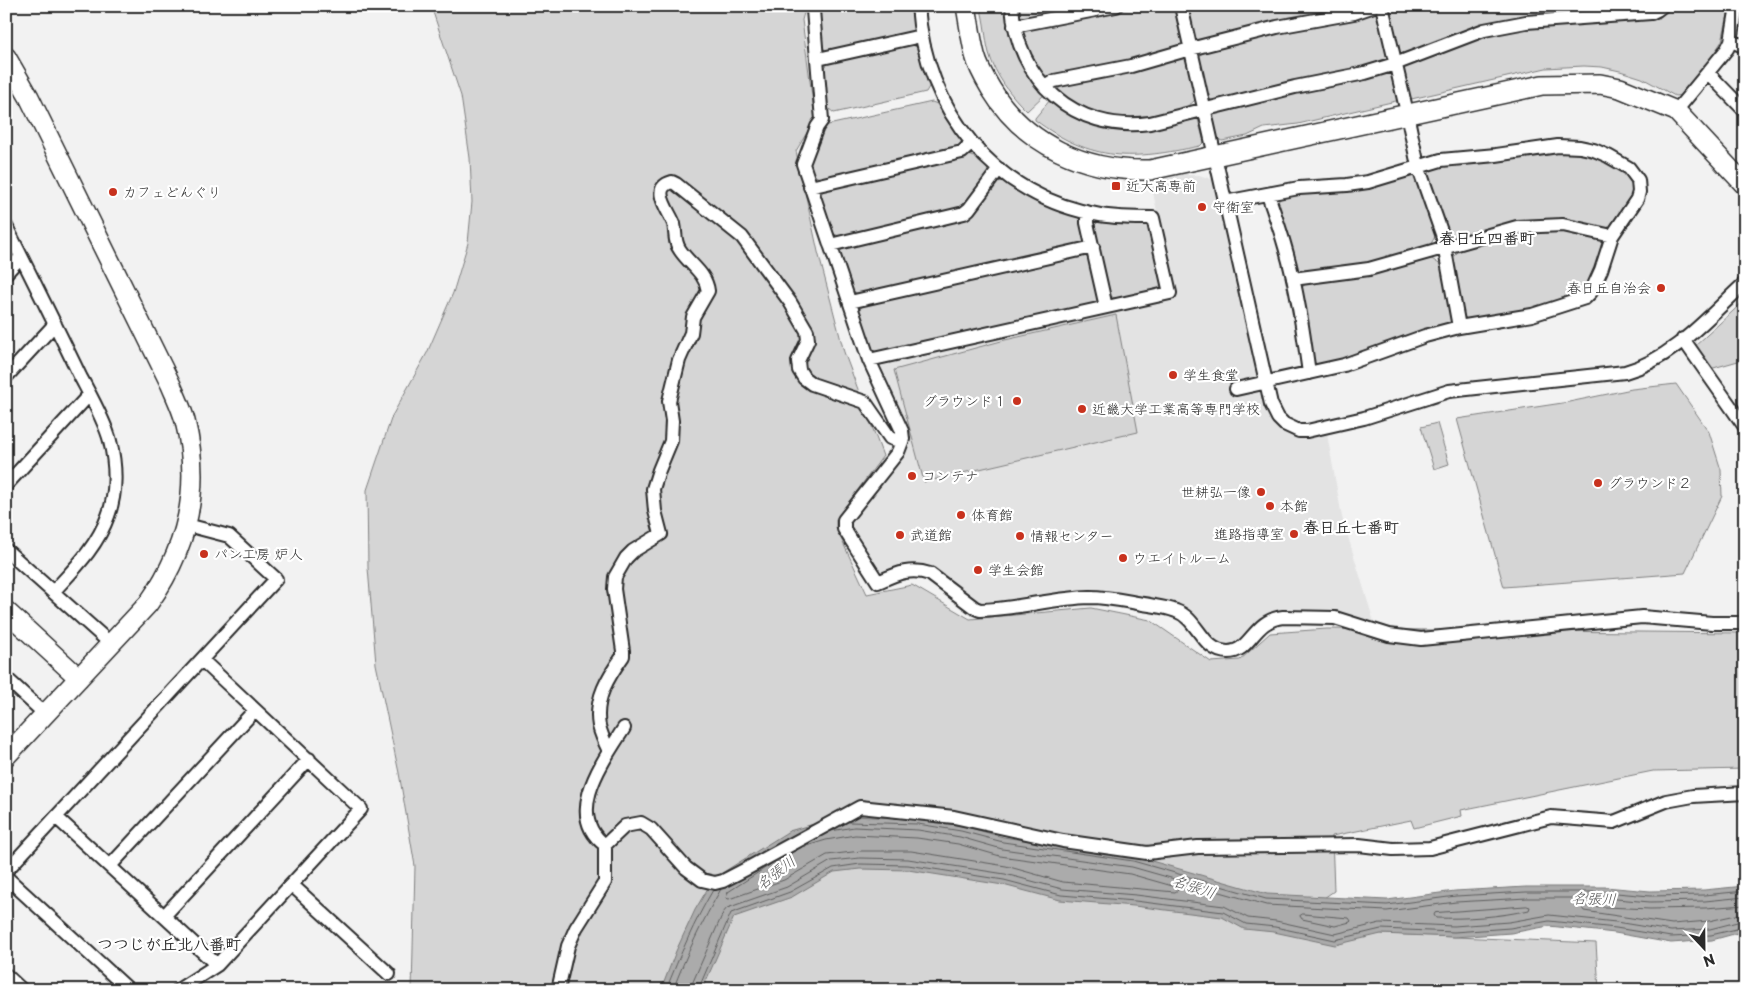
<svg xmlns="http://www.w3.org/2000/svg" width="1751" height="996" font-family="'Playpen Sans','Klee One',sans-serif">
<rect width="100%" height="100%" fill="#f2f2f2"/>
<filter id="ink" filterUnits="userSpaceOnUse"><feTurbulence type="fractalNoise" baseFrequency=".02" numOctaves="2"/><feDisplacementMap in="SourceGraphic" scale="10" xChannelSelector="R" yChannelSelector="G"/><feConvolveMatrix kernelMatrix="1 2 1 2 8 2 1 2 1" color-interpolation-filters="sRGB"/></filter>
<g filter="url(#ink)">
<path fill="#e3e3e3" d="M 1187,172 L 1188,175 L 1199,175 L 1214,180 L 1264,403 L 1269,415 L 1277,426 L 1289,434 L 1307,437 L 1327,434 L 1342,517 L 1374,622 L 1334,612 L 1281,611 L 1266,616 L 1251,628 L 1239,641 L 1231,645 L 1216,642 L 1188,611 L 1089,591 L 977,603 L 932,570 L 920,565 L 902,566 L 886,573 L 877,570 L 851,527 L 851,519 L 906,450 L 908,443 L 908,431 L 880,370 L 884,363 L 1175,297 L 1151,183 Z"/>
<path fill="#d5d5d5" stroke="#808080" d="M 431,6 L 806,6 L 802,20 L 815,119 L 796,151 L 818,252 L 844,352 L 883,456 L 836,519 L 836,528 L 867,594 L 912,585 L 970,619 L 1091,608 L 1150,620 L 1211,662 L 1240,660 L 1270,633 L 1327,629 L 1745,633 L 1745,769 L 1653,771 L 1461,810 L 1462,816 L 1414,828 L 1411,820 L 1332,836 L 1334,891 L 1275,932 L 1293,930 L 1596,943 L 1599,990 L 412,990 L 415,866 L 399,773 L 376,664 L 368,568 L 367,490 L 392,416 L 427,353 L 453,293 L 468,243 L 472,202 L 470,158 L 461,96 Z
M 820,6 L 913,6 L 915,27 L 910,33 L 829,53 L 822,47 L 819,10 Z
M 980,6 L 1007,6 C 1009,44 1021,67 1045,94 L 1027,111 C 1011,96 995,75 989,53 C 985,38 985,22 980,6 Z
M 1018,6 L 1094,6 L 1024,19 L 1018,14 Z
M 1139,6 L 1175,6 L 1183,40 L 1179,47 L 1104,67 L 1048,76 L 1039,73 L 1021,36 L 1026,29 L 1092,17 Z
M 1186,6 L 1358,6 L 1199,41 L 1194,38 Z
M 1391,6 L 1601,6 L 1596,13 L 1522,17 L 1489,22 L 1396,58 L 1385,9 Z
M 1669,6 L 1730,6 L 1722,41 L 1699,76 L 1682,95 L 1675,96 L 1642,78 L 1620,71 L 1602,67 L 1584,66 L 1546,68 L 1407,100 L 1399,68 L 1483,33 L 1603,20 L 1665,11 Z
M 1380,11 L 1393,60 C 1333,75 1273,86 1213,101 L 1207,97 L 1198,59 L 1203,51 L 1281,32 L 1345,21 Z
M 911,44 L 918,48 L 930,85 L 926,92 L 834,113 L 828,108 L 824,69 L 828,62 Z
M 1180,57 L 1188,62 L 1195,100 C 1178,119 1120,121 1095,114 C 1082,110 1069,100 1058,92 L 1060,84 Z
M 1393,70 L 1400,100 L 1298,124 L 1264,128 L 1247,136 L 1222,141 L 1218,139 L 1213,115 L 1215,111 Z
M 1050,100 C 1070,115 1092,126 1117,129 L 1194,116 L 1198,119 L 1204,142 L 1200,146 C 1133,160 1093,163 1035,120 L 1035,118 Z
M 932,102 L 940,105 L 948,121 L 962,140 L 958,148 L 821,179 L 812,174 L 810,168 L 811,158 L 821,131 L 828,125 Z
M 1551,151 L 1574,151 L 1605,160 L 1625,172 L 1631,178 L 1634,193 L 1613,226 L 1603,229 L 1565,221 L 1462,237 L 1457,237 L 1447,233 L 1428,177 L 1431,168 L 1440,165 Z
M 969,155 L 977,158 L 987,166 L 988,175 L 960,209 L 839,236 L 832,233 L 820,196 L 824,189 Z
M 1412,175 L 1418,180 L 1436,235 L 1429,247 L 1364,265 L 1304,273 L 1297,270 L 1276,203 L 1284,196 L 1299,193 L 1354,190 L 1379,185 Z
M 1005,181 L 1076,215 L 1081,221 L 1086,238 L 1081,245 L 860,295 L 853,291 L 839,254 L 843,247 L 961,220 L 972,212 L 997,182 Z
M 1100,220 L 1143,222 L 1150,228 L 1163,283 L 1158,289 L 1116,299 L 1109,295 L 1094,226 Z
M 1564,231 L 1602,240 L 1604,246 C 1599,258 1593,280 1587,289 C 1574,307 1492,317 1469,320 L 1463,316 L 1453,258 C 1459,244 1504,234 1520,233 C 1535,231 1549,232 1564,231 Z
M 1083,255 L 1090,259 L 1100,297 L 1094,305 L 879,353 L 871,349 L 858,312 L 863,305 Z
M 1427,259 L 1432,259 L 1442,266 L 1452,318 L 1449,324 L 1344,360 L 1316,364 L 1312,359 L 1301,289 L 1306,283 Z
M 1745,300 L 1745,359 L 1710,369 L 1694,347 Z
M 1116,315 L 1138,432 L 924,482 L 894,370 L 1005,340 Z
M 1676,384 L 1709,432 L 1721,470 L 1722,496 L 1685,573 L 1504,587 L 1457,419 L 1569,402 L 1632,389 Z
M 1437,423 L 1449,464 L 1434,469 L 1421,427 Z"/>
<path fill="#ababab" stroke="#787878" d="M 853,816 L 919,819 L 963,826 L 1003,837 L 1134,856 L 1267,894 L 1387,900 L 1455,891 L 1526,887 L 1605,887 L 1650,891 L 1704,890 L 1745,886 L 1745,931 L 1712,940 L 1671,943 L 1615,933 L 1549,926 L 1511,933 L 1454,937 L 1381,934 L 1335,945 L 1274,932 L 1244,929 L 1222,917 L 1134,906 L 1060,900 L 1003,885 L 908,870 L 860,869 L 834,872 L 792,897 L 734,917 L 702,990 L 661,990 L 676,951 L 695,910 L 714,878 L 789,831 L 821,822 Z"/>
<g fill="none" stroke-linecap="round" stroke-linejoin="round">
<path stroke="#5e5e5e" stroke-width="1" d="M 849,822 L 918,824 L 961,831 L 1003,842 L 1133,861 L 1266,899 L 1387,905 L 1456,896 L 1526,892 L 1605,892 L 1650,896 L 1704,895 L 1745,891
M 831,831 L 854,827 L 918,830 L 960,837 L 1002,849 L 1132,867 L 1266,905 L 1387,911 L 1456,902 L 1527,898 L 1605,898 L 1650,902 L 1705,901 L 1745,897
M 776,861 L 728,892 L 726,898 L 729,899 L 784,880 L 827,855 L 861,851 L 911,851 L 1006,866 L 1063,882 L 1175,892 L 1178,890 L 1176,887 L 1130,874 L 1000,856 L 958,844 L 917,838 L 855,835 L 826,840 L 803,847
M 1745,905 L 1705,908 L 1650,909 L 1584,906 L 1582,908 L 1584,911 L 1672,924 L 1709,921 L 1745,913
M 1527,906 L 1530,907 L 1529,910 C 1499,917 1466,919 1436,918 L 1434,915 L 1435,913 Z
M 1303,914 L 1349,918 L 1351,921 L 1350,922 L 1335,926 L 1302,919 L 1300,916 Z
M 666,990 C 680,955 694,922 713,890
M 673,990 C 686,955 702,922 721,889
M 692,990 L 692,984 L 723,913 L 727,908 L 787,887 L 831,861 L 860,858 L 908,859 L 1005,874 L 1062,889 L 1136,895 L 1224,906 L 1248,918 L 1276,921 L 1335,934 L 1380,923 L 1454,926 L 1509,922 L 1549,915 L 1616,922 L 1671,931 L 1710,929 L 1745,920
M 698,990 L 731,913 L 790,892 L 833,868 L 860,864 L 908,865 L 1004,880 L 1061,895 L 1135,901 L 1223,912 L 1246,924 L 1275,927 L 1335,940 L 1381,929 L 1454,932 L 1510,928 L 1549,921 L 1616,928 L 1671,937 L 1711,935 L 1745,927"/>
<defs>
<path id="street" d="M 814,6 L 813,10 L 822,120 L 817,127 L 803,164 L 869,360 L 902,431 L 903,439 L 898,452 L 844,520 L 844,529 L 878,582 C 896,574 910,567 930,574 L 975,608 L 980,610 C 1017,609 1053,598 1090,597 C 1108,597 1125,601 1143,604 C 1154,606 1166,607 1176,611 C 1198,618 1202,652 1228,652 C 1251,652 1253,620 1283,617 L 1335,618 L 1389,635 L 1421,639 L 1642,617 L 1712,623 L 1745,623
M 1012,6 C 1017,80 1074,133 1150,123 L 1295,87 L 1365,73 L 1395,64 L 1484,30 L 1526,22 L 1651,13 L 1657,10 L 1662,6
M 1181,6 L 1271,404 L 1278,418 L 1284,424 L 1299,431 L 1307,431 L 1364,418 L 1449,391 L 1625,372 C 1673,359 1709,316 1745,283
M 1382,6 L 1405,104
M 1014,26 L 1116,6
M 1731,41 L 1741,45 L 1745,44
M 818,59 L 921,36
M 1708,73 L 1745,111
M 1045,87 L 1054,81 L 1131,66 L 1190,49 L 1277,27 L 1354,13 L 1374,6
M 1676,111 L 1727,49 L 1731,41 L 1737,6
M 1407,114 L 1418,166 L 1442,234 L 1459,327
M 810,187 L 962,152 L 972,143
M 1268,195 C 1274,212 1280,229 1285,247 C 1297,288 1303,330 1309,373
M 1225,202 L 1299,188 L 1347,185 L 1368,182 L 1441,160 L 1496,155 L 1558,146 L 1580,147 L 1594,150 L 1608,156 L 1629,168 L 1638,180 L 1639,192 L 1637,199 L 1612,236 L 1601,270 L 1591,292 L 1585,298 L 1532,315 L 1459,327 L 1425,336 L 1344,365 L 1236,389
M 1087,212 L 1087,223 L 1106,307
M 6,226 C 31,276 56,326 80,376 C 90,395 105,421 110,441 C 116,465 117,493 108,516 C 97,547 74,569 53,592
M 830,245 L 964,213 L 969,209 L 999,169
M 6,273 L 21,257
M 1293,279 L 1369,269 L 1517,227 L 1563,225 L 1612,236
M 850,302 L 1093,247
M 1683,339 L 1745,427
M 869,360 L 1170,293 L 1153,218 C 1136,218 1118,218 1100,215 C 995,198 925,110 918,6
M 6,377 L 55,324
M 6,485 L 89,395
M 6,550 L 111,644
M 6,678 L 45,714
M 609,751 C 605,743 601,734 599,726 C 594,699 608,677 623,656 L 623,651 L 614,589 L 615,577 L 626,558 L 633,551 L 661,534 L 655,511 L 653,489 L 659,470 L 671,441 L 672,421 L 669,401 L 679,360 L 691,333 L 693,317 L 708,291 C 706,273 689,264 680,250 C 674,242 676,233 674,224 C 670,212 649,188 672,182 L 676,184 L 742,237 L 790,302 L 807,331 L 808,340 L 798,361 L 799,370 L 804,378 L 812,384 L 865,402 L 890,438 L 902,442
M 56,817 L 217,965
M 605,845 C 563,814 604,760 624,728
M 110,866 L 255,710
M 6,871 L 276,579 L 229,536 L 187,525
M 6,877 L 129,990
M 292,885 L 389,974
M 164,916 L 309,759
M 6,975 L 22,990
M 178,990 L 217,965 L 361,809 L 202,660
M 558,990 L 568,946 L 576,928 L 605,882 L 605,845 L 625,826 L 641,823 L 651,829 L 686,868 L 702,880 L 715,883 L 723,881 L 748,868 L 860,807 L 954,817 L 1063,841 L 1147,853 L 1198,847 L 1359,845 L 1393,849 L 1430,848 L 1551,817 L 1614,822 L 1666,801 L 1693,796 L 1745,793"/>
<path id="secondary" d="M 966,6 C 969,22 971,39 975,55 C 978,67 985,79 991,89 C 1025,145 1086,172 1150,170 L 1542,85 L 1600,84 L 1620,88 L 1676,111 L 1745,185
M 6,57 L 29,97 L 171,385 C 176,397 182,409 185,421 C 202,488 187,549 148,604 L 6,756
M 6,611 L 79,678"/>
</defs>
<use href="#street" stroke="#2b2b2b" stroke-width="16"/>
<use href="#secondary" stroke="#2b2b2b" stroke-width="22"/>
<use href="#street" stroke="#fff" stroke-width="12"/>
<use href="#secondary" stroke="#fff" stroke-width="19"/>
</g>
</g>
<g fill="#c8321e" stroke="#fff" stroke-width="2">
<rect x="1111" y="181" width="10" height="10" rx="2.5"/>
<circle cx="113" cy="192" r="5"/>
<circle cx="1202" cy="207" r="5"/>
<circle cx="1661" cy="288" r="5"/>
<circle cx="1173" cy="375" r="5"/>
<circle cx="1017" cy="401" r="5"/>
<circle cx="1082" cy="409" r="5"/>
<circle cx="912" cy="476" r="5"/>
<circle cx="1598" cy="483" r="5"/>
<circle cx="1261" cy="492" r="5"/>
<circle cx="1270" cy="506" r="5"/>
<circle cx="961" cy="515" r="5"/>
<circle cx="1294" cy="534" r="5"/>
<circle cx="900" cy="535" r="5"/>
<circle cx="1020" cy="536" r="5"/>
<circle cx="204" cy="554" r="5"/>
<circle cx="1123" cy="558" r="5"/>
<circle cx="978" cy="570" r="5"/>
</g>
<g text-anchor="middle" stroke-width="4.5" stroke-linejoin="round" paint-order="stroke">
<g font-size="14" fill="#2b2b2b" stroke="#fff" text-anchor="start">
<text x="1126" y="191">近大高専前</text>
<text x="123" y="197">カフェどんぐり</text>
<text x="1212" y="212">守衛室</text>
<text x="1651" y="293" text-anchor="end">春日丘自治会</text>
<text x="1183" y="380">学生食堂</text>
<text x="1007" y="406" text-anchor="end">グラウンド１</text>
<text x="1092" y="414">近畿大学工業高等専門学校</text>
<text x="922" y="481">コンテナ</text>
<text x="1608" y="488">グラウンド２</text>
<text x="1251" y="497" text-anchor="end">世耕弘一像</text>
<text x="1280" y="511">本館</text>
<text x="971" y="520">体育館</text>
<text x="1284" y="539" text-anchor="end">進路指導室</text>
<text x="910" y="540">武道館</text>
<text x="1030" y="541">情報センター</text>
<text x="214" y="559">パン工房 炉人</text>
<text x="1133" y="563">ウエイトルーム</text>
<text x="988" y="575">学生会館</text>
</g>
<g font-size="15" font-style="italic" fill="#585858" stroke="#fff">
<text transform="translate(776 873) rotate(-38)" y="5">名張川</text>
<text transform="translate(1194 887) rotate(18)" y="5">名張川</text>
<text transform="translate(1594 899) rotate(2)" y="5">名張川</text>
</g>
<g font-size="16" font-weight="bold" fill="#2b2b2b" stroke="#fff">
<text x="1487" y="244">春日丘四番町</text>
<text x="1351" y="533">春日丘七番町</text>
<text x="169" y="950">つつじが丘北八番町</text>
</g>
</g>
<rect width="1751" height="996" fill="none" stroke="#fff" stroke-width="25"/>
<rect x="12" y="12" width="1726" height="971" fill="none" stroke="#2b2b2b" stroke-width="2" filter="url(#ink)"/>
<g transform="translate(1704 948) rotate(158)" stroke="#ffffff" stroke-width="4" paint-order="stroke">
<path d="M0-4L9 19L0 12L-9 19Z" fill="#2b2b2b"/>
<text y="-8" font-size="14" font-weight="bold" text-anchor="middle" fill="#2b2b2b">N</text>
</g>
</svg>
